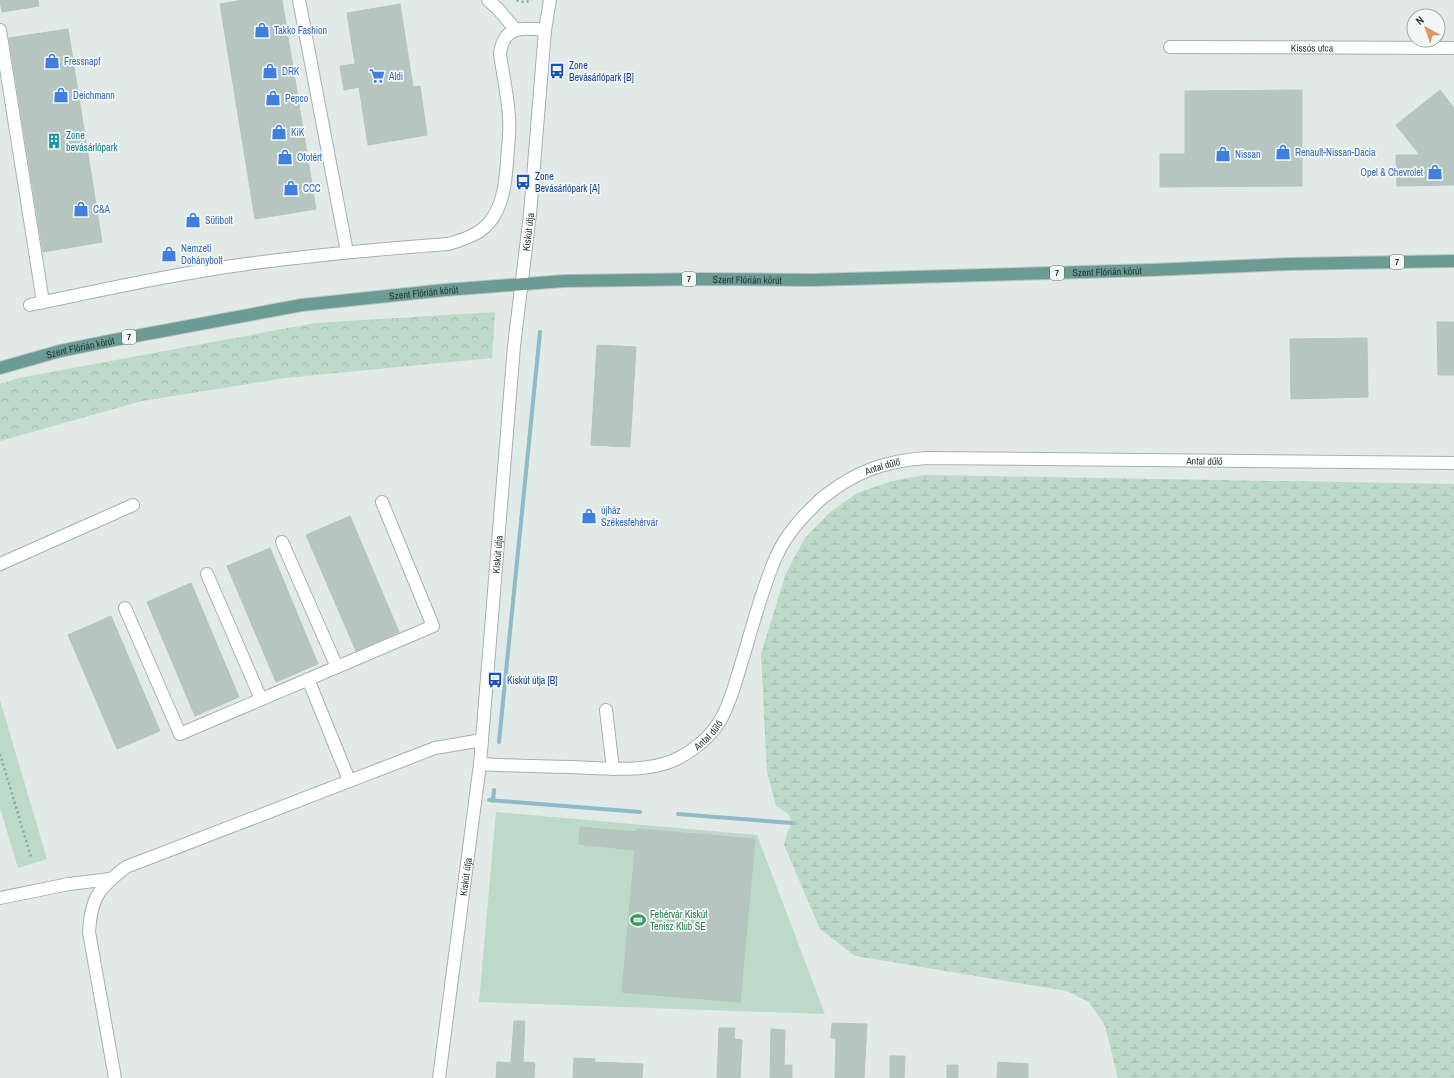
<svg xmlns="http://www.w3.org/2000/svg" width="1454" height="1078" font-family="'Archivo Narrow',sans-serif">
<defs>
<pattern id="forest-crowns" width="20" height="18" patternUnits="userSpaceOnUse"><rect width="20" height="18" fill="#bdd9c7"/><path d="M2 6a3 3 0 1 1 6 0M12 15a3 3 0 1 1 6 0" fill="none" stroke="#a2bbac"/></pattern>
<pattern id="wetland-marsh" width="20" height="14" patternUnits="userSpaceOnUse"><rect width="20" height="14" fill="#bdd9c7"/><path d="M1 5h8M5 5V1M11 12h8M15 12V8" fill="none" stroke="#a2bbac"/></pattern>
</defs>
<rect width="100%" height="100%" fill="#e2eae7"/>
<path fill="url(#forest-crowns)" d="M 495,312 L 492,358 L 285,378 L 142,401 L 0,441 L 0,384 L 19,378 L 315,323 Z"/>
<path fill="url(#wetland-marsh)" d="M 925,475 L 1454,484 L 1454,1078 L 1118,1078 L 1105,1026 L 1089,1002 L 1067,991 L 855,956 L 820,929 L 784,845 L 787,834 L 792,823 L 788,814 L 776,806 L 767,772 L 761,654 L 786,573 L 805,538 L 829,513 L 857,493 L 892,481 Z"/>
<path fill="#bdd9c7" d="M 0,700 L 47,859 L 18,868 L 0,808 Z
M 496,812 L 757,835 L 825,1014 L 479,1002 Z"/>
<g fill="none" stroke-linecap="round" stroke-linejoin="round">
<path stroke="#8fbaca" stroke-width="4" d="M 499,742 L 540,332
M 489,800 L 640,812
M 493,801 L 494,790
M 678,814 L 792,823"/>
</g>
<path fill="#b7c5c1" stroke="#b5c3bf" d="M 0,0 L 38,0 L 39,6 L 2,12 Z
M 243,0 L 282,0 L 316,209 L 255,219 L 220,4 Z
M 400,4 L 413,87 L 420,86 L 427,135 L 368,145 L 359,87 L 344,90 L 340,66 L 355,64 L 347,13 Z
M 68,29 L 102,242 L 43,252 L 9,38 Z
M 1302,90 L 1302,186 L 1160,187 L 1160,154 L 1185,154 L 1185,91 Z
M 1440,90 L 1454,108 L 1454,185 L 1397,186 L 1396,155 L 1420,155 L 1396,125 Z
M 1437,322 L 1454,322 L 1454,375 L 1438,375 Z
M 1367,338 L 1368,397 L 1291,399 L 1290,339 Z
M 597,345 L 636,347 L 630,447 L 591,445 Z
M 350,516 L 399,632 L 356,651 L 306,535 Z
M 270,548 L 318,664 L 276,682 L 227,566 Z
M 191,583 L 239,697 L 195,716 L 147,602 Z
M 111,616 L 160,731 L 117,749 L 68,635 Z
M 580,827 L 637,832 L 637,829 L 755,839 L 740,1002 L 622,992 L 635,850 L 579,844 Z
M 514,1021 L 525,1021 L 523,1062 L 535,1063 L 534,1078 L 496,1078 L 497,1062 L 511,1063 Z
M 832,1023 L 867,1024 L 864,1078 L 835,1078 L 836,1038 L 831,1038 Z
M 719,1028 L 735,1028 L 734,1039 L 742,1040 L 740,1078 L 717,1078 Z
M 771,1029 L 785,1030 L 784,1065 L 792,1065 L 792,1078 L 770,1078 Z
M 890,1056 L 905,1056 L 904,1078 L 890,1078 Z
M 574,1058 L 595,1059 L 594,1062 L 643,1064 L 642,1078 L 573,1078 Z
M 998,1062 L 1028,1064 L 1028,1078 L 997,1078 Z
M 947,1065 L 958,1065 L 958,1078 L 947,1078 Z"/>
<g fill="none" stroke-linecap="round" stroke-linejoin="round">
<defs>
<g id="minor">
<path d="M 299,0 L 347,252"/>
<path d="M 488,0 L 498,9 L 516,30"/>
<path d="M 0,30 L 43,302"/>
<path id="s1" d="M 1170,47 L 1454,48"/>
<path d="M 30,305 C 102,290 174,274 247,264 C 314,255 381,249 448,244 C 462,240 478,235 488,224 C 506,204 506,173 508,148 C 509,138 510,128 509,118 C 508,97 503,75 500,54 C 503,26 522,27 545,30"/>
<path d="M 282,542 L 337,667"/>
<path d="M 0,564 L 133,505"/>
<path d="M 207,574 L 261,699"/>
<path d="M 125,608 L 180,734 L 433,626 L 382,502"/>
<path d="M 308,679 L 349,780"/>
<path d="M 606,710 L 613,769"/>
<path id="s2" d="M 480,764 C 510,766 540,766 570,767 C 601,768 644,773 672,761 C 691,753 711,737 721,719 C 731,701 736,681 742,661 C 753,626 761,591 776,557 C 786,534 803,516 821,499 C 854,472 884,461 926,458 L 1454,463"/>
<path d="M 0,898 L 69,884 L 110,879"/>
<path d="M 115,1078 L 89,932 C 91,897 99,888 126,867 L 435,748 L 482,740"/>
<path id="s3" d="M 439,1078 L 480,764 L 514,346 L 530,214 L 545,30 L 550,0"/>
</g>
<g id="major">
<path id="s4" d="M 0,368 L 60,351 L 114,340 L 302,305 L 445,290 L 564,281 L 703,279 L 813,280 L 1151,270 L 1290,264 L 1454,261"/>
</g>
</defs>
<use href="#minor" stroke="#a5b1ae" stroke-width="14"/>
<use href="#major" stroke="#bdc4c3" stroke-width="14"/>
<path stroke="#86aaa3" stroke-width="2.5" stroke-dasharray="2 3" stroke-linecap="butt" d="M 517,0 C 520,3 529,2 532,0
M 0,754 L 31,857"/>
<use href="#minor" stroke="#fff" stroke-width="12"/>
<use href="#major" stroke="#6b9b94" stroke-width="12"/>
</g>
<defs>
<symbol id="shop-bare" viewBox="-9 -9 18 18"><path d="M-5-2.5h2.3a2.7 3.5 0 0 1 5.4 0H5L5.5 6h-11ZM-1.5-2.5h3a1.5 2.3 0 0 0-3 0Z" fill="#3f7fe0" stroke="#f2f7f5" stroke-width="2.5" paint-order="stroke"/></symbol>
<symbol id="bus-bare" viewBox="-9 -9 18 18"><path d="M-5-6H5V4H4V6H2V4H-2V6H-4V4H-5ZM-3.5-4V0h7V-4ZM-3.5 1.2v1.5H-2V1.2ZM2 1.2v1.5H3.5V1.2Z" fill="#1a4fb4" stroke="#f2f7f5" stroke-width="2.5" paint-order="stroke"/></symbol>
<symbol id="supermarket-bare" viewBox="-9 -9 18 18"><path d="M-6-5.5h2.5l.6 2H6L4.5 2H-2.5L-4.4-4H-6ZM-1.5 3.2a1.3 1.3 0 1 0 .1 0ZM3 3.2a1.3 1.3 0 1 0 .1 0Z" fill="#3f7fe0" stroke="#f2f7f5" stroke-width="2.5" paint-order="stroke"/></symbol>
<symbol id="building-bare" viewBox="-9 -9 18 18"><path d="M-4-6H4V6H1V3H-1V6H-4ZM-2.5-4.3h1.7v1.8h-1.7ZM.8-4.3h1.7v1.8H.8ZM-2.5-1h1.7V.8h-1.7ZM.8-1h1.7V.8H.8Z" fill="#0f9aa8" stroke="#f2f7f5" stroke-width="2.5" paint-order="stroke"/></symbol>
<symbol id="stadium-bare" viewBox="-9 -9 18 18"><path d="M0-5a6.5 5 0 1 0 0 10a6.5 5 0 1 0 0-10ZM-3.5-1.8h7v3.6h-7Z" fill="#2e9e5b" stroke="#f2f7f5" stroke-width="2.5" paint-order="stroke"/></symbol>
</defs>
<g fill-rule="evenodd">
<use href="#shop-bare" x="251" y="19" width="22" height="22"/>
<use href="#shop-bare" x="41" y="50" width="22" height="22"/>
<use href="#shop-bare" x="259" y="60" width="22" height="22"/>
<use href="#bus-bare" x="546" y="60" width="22" height="22"/>
<use href="#supermarket-bare" x="366" y="65" width="22" height="22"/>
<use href="#shop-bare" x="50" y="84" width="22" height="22"/>
<use href="#shop-bare" x="262" y="87" width="22" height="22"/>
<use href="#shop-bare" x="268" y="121" width="22" height="22"/>
<use href="#building-bare" x="43" y="130" width="22" height="22"/>
<use href="#shop-bare" x="1272" y="141" width="22" height="22"/>
<use href="#shop-bare" x="1212" y="143" width="22" height="22"/>
<use href="#shop-bare" x="274" y="146" width="22" height="22"/>
<use href="#shop-bare" x="1424" y="161" width="22" height="22"/>
<use href="#bus-bare" x="512" y="171" width="22" height="22"/>
<use href="#shop-bare" x="280" y="177" width="22" height="22"/>
<use href="#shop-bare" x="70" y="198" width="22" height="22"/>
<use href="#shop-bare" x="182" y="209" width="22" height="22"/>
<use href="#shop-bare" x="158" y="243" width="22" height="22"/>
<use href="#shop-bare" x="578" y="505" width="22" height="22"/>
<use href="#bus-bare" x="484" y="669" width="22" height="22"/>
<use href="#stadium-bare" x="627" y="909" width="22" height="22"/>
</g>
<g text-anchor="middle" stroke-width="3.5" stroke-linejoin="round" paint-order="stroke">
<g fill="#f2f7f5" stroke="#62726f" stroke-width="1">
<rect x="1390" y="255" width="14" height="14" rx="3"/>
<rect x="1050" y="266" width="14" height="14" rx="3"/>
<rect x="682" y="272" width="14" height="14" rx="3"/>
<rect x="122" y="330" width="14" height="14" rx="3"/>
</g>
<g font-size="9" font-weight="bold" fill="#243936">
<text x="1397" y="265">7</text>
<text x="1057" y="276">7</text>
<text x="689" y="282">7</text>
<text x="129" y="340">7</text>
</g>
<g font-size="10" fill="#366cbe" stroke="#f2f7f5" text-anchor="start">
<text x="274" y="34">Takko Fashion</text>
<text x="64" y="65">Fressnapf</text>
<text x="282" y="75">DRK</text>
<text x="389" y="80">Aldi</text>
<text x="73" y="99">Deichmann</text>
<text x="285" y="102">Pepco</text>
<text x="291" y="136">KiK</text>
<text x="1295" y="156">Renault-Nissan-Dacia</text>
<text x="1235" y="158">Nissan</text>
<text x="297" y="161">Ofotért</text>
<text x="1423" y="176" text-anchor="end">Opel &amp; Chevrolet</text>
<text x="303" y="192">CCC</text>
<text x="93" y="213">C&amp;A</text>
<text x="205" y="224">Sütibolt</text>
<text x="181" y="252">Nemzeti<tspan x="181" dy="12">Dohánybolt</tspan></text>
<text x="601" y="514">újház<tspan x="601" dy="12">Székesfehérvár</tspan></text>
</g>
<g font-size="10" fill="#243936" stroke="#f2f7f5">
<text dy="4" stroke="none"><textPath href="#s1" startOffset="142">Kissós utca</textPath></text>
<text dy="4" stroke="none"><textPath href="#s3" startOffset="851">Kiskút útja</textPath></text>
<text dy="4" stroke="none"><textPath href="#s4" startOffset="1115">Szent Flórián körút</textPath></text>
<text dy="4" stroke="none"><textPath href="#s4" startOffset="755">Szent Flórián körút</textPath></text>
<text dy="4" stroke="none"><textPath href="#s4" startOffset="431">Szent Flórián körút</textPath></text>
<text dy="4" stroke="none"><textPath href="#s4" startOffset="83">Szent Flórián körút</textPath></text>
<text dy="4" stroke="none"><textPath href="#s2" startOffset="897">Antal dűlő</textPath></text>
<text dy="4" stroke="none"><textPath href="#s2" startOffset="574">Antal dűlő</textPath></text>
<text dy="4" stroke="none"><textPath href="#s3" startOffset="527">Kiskút útja</textPath></text>
<text dy="4" stroke="none"><textPath href="#s2" startOffset="238">Antal dűlő</textPath></text>
<text dy="4" stroke="none"><textPath href="#s3" startOffset="203">Kiskút útja</textPath></text>
</g>
<g font-size="10" fill="#164399" stroke="#f2f7f5" text-anchor="start">
<text x="569" y="69">Zone<tspan x="569" dy="12">Bevásárlópark [B]</tspan></text>
<text x="535" y="180">Zone<tspan x="535" dy="12">Bevásárlópark [A]</tspan></text>
<text x="507" y="684">Kiskút útja [B]</text>
</g>
<g font-size="10" fill="#0d838f" stroke="#f2f7f5" text-anchor="start">
<text x="66" y="139">Zone<tspan x="66" dy="12">bevásárlópark</tspan></text>
</g>
<g font-size="10" fill="#27864d" stroke="#f2f7f5" text-anchor="start">
<text x="650" y="918">Fehérvár Kiskút<tspan x="650" dy="12">Tenisz Klub SE</tspan></text>
</g>
</g>
<g transform="translate(1426 28) rotate(320)"><circle r="19" fill="#f2f7f5" stroke="#a0aba9"/>
<path d="M0-3L7 15L0 10L-7 15Z" fill="#e39367"/>
<text y="-6" font-size="11" font-weight="bold" text-anchor="middle" fill="#243936">N</text>
</g>
</svg>
